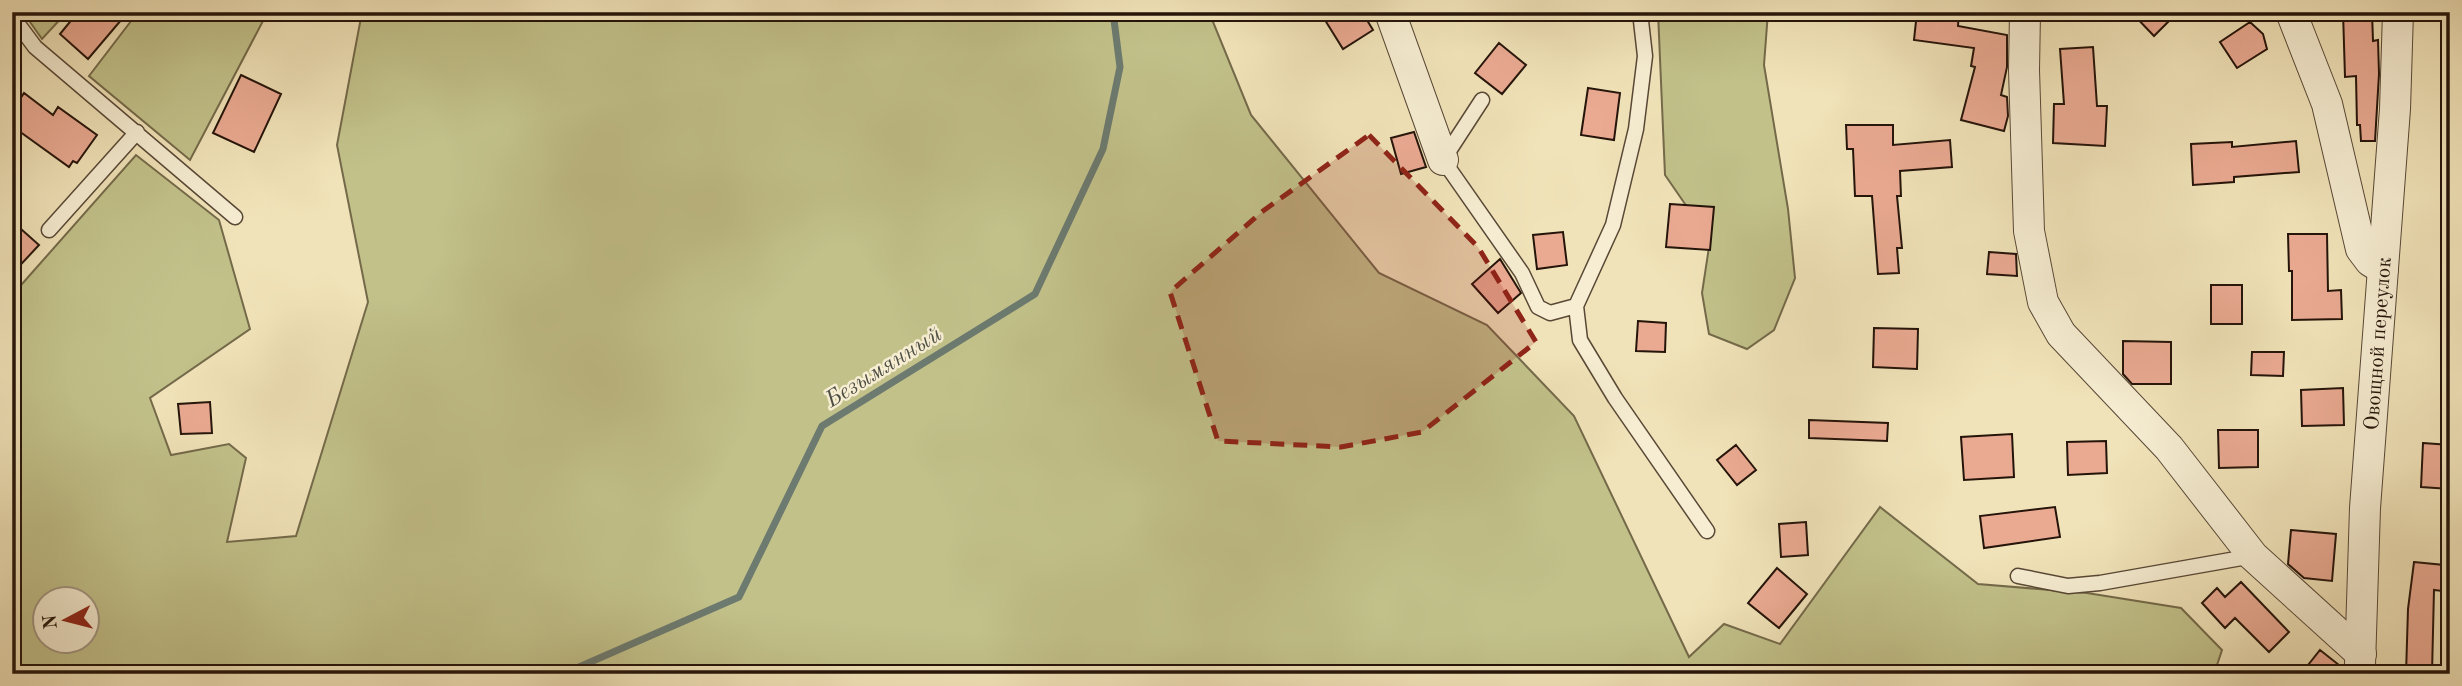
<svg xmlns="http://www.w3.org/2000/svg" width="2462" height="686" font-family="'Old Standard TT',serif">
<rect width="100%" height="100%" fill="#f1e3b9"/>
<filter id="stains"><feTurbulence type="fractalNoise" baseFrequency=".00286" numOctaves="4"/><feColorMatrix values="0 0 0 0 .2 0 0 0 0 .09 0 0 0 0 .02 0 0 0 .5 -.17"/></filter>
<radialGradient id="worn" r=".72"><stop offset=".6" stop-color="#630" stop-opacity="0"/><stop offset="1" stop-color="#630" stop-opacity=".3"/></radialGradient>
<path fill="#c2c18a" stroke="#746a4a" stroke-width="2" fill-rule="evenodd" d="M 23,12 L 67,12 L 42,39 Z
M 138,12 L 250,12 L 264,19 L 190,160 L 89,76 Z
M 362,12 L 1209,12 L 1251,115 L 1379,273 L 1487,325 L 1574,416 L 1689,657 L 1724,624 L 1780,644 L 1880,507 L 1978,584 L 2087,593 L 2181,608 L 2222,650 L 2214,674 L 12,674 L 12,275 L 22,284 L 136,155 L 219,220 L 250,329 L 150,398 L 171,455 L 229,444 L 246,458 L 227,542 L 296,536 L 368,302 L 337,145 ZM 46,598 L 88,598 L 88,640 L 46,640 Z
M 1658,12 L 1768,12 L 1764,65 L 1788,209 L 1795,278 L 1774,330 L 1747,349 L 1709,334 L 1702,293 L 1709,247 L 1694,217 L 1665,175 Z"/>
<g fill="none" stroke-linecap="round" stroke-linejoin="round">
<path stroke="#6c7a6f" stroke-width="7" d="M 563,674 L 739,597 L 822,426 L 1035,294 L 1103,149 L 1120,67 L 1113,12"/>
</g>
<path fill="#eaaa92" stroke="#25140a" stroke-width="2" d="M 78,12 L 128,12 L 88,59 L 60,34 Z
M 1320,12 L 1362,12 L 1373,30 L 1343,49 Z
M 1917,12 L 1959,12 L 1958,26 L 2007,35 L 2007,67 L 2001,95 L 2007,97 L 2008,116 L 2004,131 L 1961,120 L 1975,67 L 1971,66 L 1974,48 L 1914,40 Z
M 2131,12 L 2178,12 L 2154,36 Z
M 2343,12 L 2372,12 L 2373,41 L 2378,40 L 2379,74 L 2375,141 L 2361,141 L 2360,125 L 2357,125 L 2356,76 L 2345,77 Z
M 2250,22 L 2263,34 L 2267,49 L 2237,68 L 2220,42 Z
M 1499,43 L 1526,65 L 1502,94 L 1475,73 Z
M 2093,47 L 2097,106 L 2107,106 L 2105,146 L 2053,143 L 2054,104 L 2064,104 L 2060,49 Z
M 241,75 L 281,94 L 254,152 L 213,133 Z
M 1588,88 L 1620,93 L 1614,140 L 1581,135 Z
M 12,89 L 22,96 L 24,93 L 53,115 L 58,107 L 97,135 L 77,163 L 73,161 L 69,167 L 12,126 Z
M 1846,125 L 1893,125 L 1893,145 L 1950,140 L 1952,167 L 1900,171 L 1901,196 L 1897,196 L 1902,248 L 1897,248 L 1899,273 L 1878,274 L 1872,196 L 1855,196 L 1853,149 L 1847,149 Z
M 1414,132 L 1426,167 L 1401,174 L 1391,138 Z
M 2296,141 L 2299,172 L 2234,177 L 2234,182 L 2193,185 L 2191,144 L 2232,142 L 2232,147 Z
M 1670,204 L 1714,207 L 1710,250 L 1666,247 Z
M 12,221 L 39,245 L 12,274 Z
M 1563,232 L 1567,265 L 1537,269 L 1533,235 Z
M 2288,234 L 2327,234 L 2328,291 L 2341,290 L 2342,319 L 2292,320 L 2292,271 L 2289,271 Z
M 1989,252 L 2016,254 L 2017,276 L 1987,274 Z
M 1500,259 L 1521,293 L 1498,313 L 1472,284 Z
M 2211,285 L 2242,285 L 2242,324 L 2211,324 Z
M 1638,321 L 1666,323 L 1665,352 L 1636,351 Z
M 1874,328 L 1918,329 L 1917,369 L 1873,367 Z
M 2123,341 L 2171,342 L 2171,384 L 2132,384 L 2123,374 Z
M 2252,352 L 2284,352 L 2283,376 L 2251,375 Z
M 2343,388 L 2344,425 L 2302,426 L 2301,390 Z
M 210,402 L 212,433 L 181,434 L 178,404 Z
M 1809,420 L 1888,423 L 1887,441 L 1809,438 Z
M 2218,430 L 2258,430 L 2258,467 L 2219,468 Z
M 2012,434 L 2014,477 L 1964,480 L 1961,437 Z
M 2106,441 L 2107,473 L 2068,475 L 2067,442 Z
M 2423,443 L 2450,445 L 2450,489 L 2421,487 Z
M 1736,445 L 1756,470 L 1737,485 L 1717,460 Z
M 2055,507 L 2060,537 L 1984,548 L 1980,516 Z
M 1806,522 L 1808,555 L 1781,557 L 1779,524 Z
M 2291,530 L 2336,534 L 2332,581 L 2304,578 L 2288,564 Z
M 2414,562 L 2444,565 L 2442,591 L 2434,590 L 2432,674 L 2406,674 L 2408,609 Z
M 1777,568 L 1807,594 L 1779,628 L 1748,603 Z
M 2241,582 L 2289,632 L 2269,652 L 2235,618 L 2225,628 L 2202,603 L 2217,588 L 2225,597 Z
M 2320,650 L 2344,669 L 2345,674 L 2301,674 Z"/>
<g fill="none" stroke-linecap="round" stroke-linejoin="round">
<defs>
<path id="service" d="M 12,16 L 35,47 L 235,217
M 1482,100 L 1443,160 L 1522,273 L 1538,307 L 1550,313 L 1576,306 L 1613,225 L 1636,129 L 1645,56 L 1640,12
M 49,230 L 137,132
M 1576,306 L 1580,340 L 1615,398 L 1707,531
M 2018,576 L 2068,586 L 2100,583 L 2253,556"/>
<g id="minor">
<path d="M 1390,12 L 1443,160"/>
<path d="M 2025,12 L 2024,70 L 2029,231 L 2043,302 L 2061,334 L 2169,448 L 2253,556 L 2361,654"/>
<path d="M 2291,12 L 2327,104 L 2361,249 L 2370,261 L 2383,269"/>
<path id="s1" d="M 2360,665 L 2365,508 L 2395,109 L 2398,12"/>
</g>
</defs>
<use href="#service" stroke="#584836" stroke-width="17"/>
<use href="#minor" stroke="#584836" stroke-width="32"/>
<use href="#service" stroke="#f6edd2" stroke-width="14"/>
<use href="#minor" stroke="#f6edd2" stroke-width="30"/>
</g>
<path fill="#8f2418" fill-opacity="0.2" stroke="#8f2418" stroke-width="5" stroke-dasharray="14 9" stroke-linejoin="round" d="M 1369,135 L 1478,247 L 1536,342 L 1422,432 L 1341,447 L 1218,441 L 1170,292 L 1263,211 Z"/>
<g text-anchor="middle" stroke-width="5" stroke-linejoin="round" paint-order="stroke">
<g font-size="21" fill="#25140a" stroke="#f6edd2">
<text dy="7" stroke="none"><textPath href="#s1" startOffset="322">Овощной переулок</textPath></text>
</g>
<g font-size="23" font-style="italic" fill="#4e5045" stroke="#f6edd2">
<text transform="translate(883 366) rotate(-32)" y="8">Безымянный</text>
</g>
</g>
<rect width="2462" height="686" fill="none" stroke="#f1e3b9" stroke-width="42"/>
<rect x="14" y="14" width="2434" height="658" fill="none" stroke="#25140a" stroke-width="3.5"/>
<rect x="21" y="21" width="2420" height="644" fill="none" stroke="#25140a" stroke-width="2"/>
<g transform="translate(66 620) rotate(263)"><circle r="33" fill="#f6edd2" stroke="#a29682" stroke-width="2"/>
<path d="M0-5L12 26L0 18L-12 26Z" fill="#8f2418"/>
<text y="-10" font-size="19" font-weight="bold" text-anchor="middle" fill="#25140a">N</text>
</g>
<rect width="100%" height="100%" filter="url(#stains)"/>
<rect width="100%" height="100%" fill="url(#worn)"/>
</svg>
